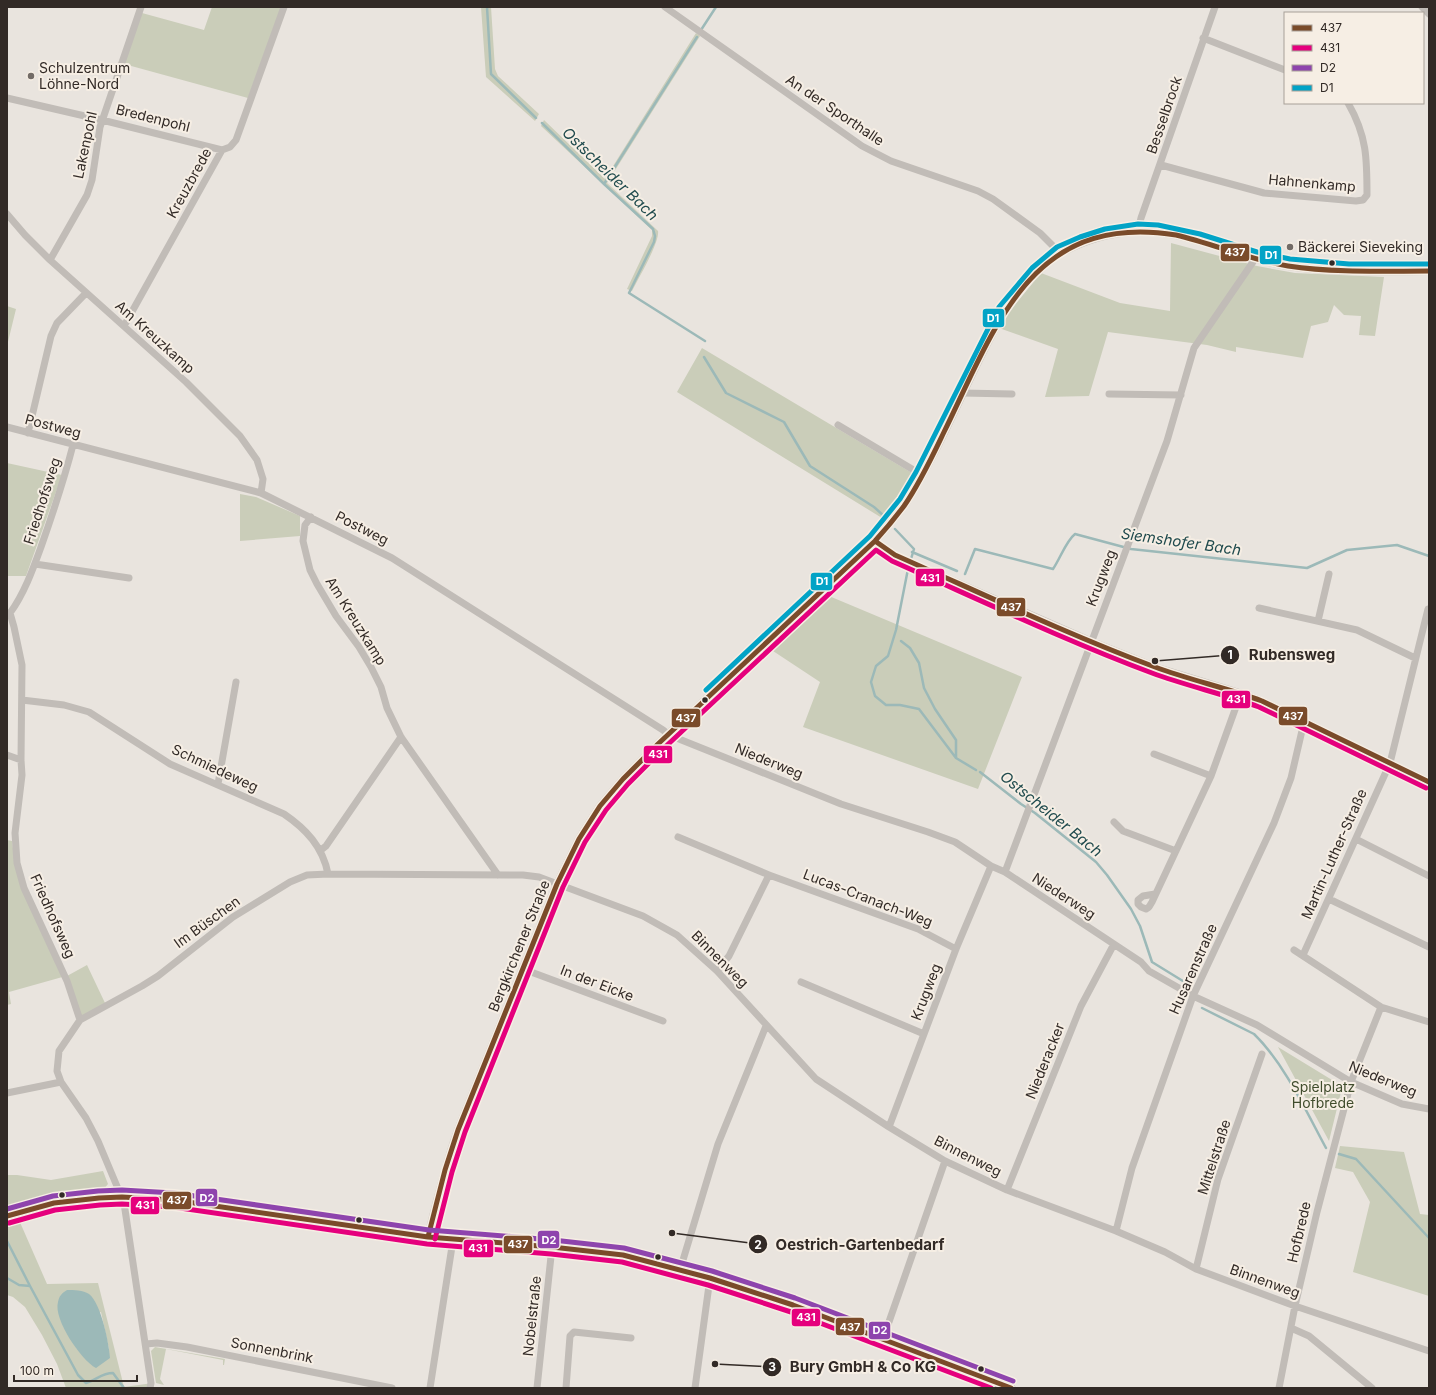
<svg xmlns="http://www.w3.org/2000/svg" width="1436" height="1395" font-family="Inter,sans-serif">
<rect width="100%" height="100%" fill="#e9e4de"/>
<path fill="#cacdb9" fill-rule="evenodd" d="M 212,7 L 281,7 L 248,98 L 124,64 L 142,13 L 204,30 Z
M 481,7 L 491,7 L 495,69 L 498,76 L 539,114 L 535,121 L 486,77 Z
M 696,33 L 700,36 L 607,183 L 658,231 C 660,242 638,279 632,291 L 627,289 L 652,236 L 652,230 L 541,126 L 544,120 L 605,179 Z
M 1171,243 L 1257,266 L 1295,273 L 1384,277 L 1375,336 L 1359,335 L 1361,316 L 1344,315 L 1334,305 L 1328,322 L 1311,326 L 1303,358 L 1236,347 L 1236,352 L 1207,345 L 1108,332 L 1089,396 L 1045,397 L 1058,349 L 999,328 L 1009,312 L 1041,273 L 1120,303 L 1170,311 Z
M 7,306 L 16,309 L 7,346 Z
M 702,348 L 912,473 L 897,499 L 882,518 L 677,392 Z
M 7,463 L 62,475 L 26,576 L 7,576 Z
M 240,494 L 256,497 L 300,516 L 300,536 L 240,541 Z
M 829,596 L 1022,677 L 978,789 L 803,727 L 820,682 L 770,649 Z
M 7,840 L 12,841 L 15,864 L 67,976 L 87,965 L 105,1003 L 81,1017 L 66,976 L 9,992 L 11,1004 L 7,1005 Z
M 1278,1047 L 1337,1083 L 1341,1092 L 1329,1141 Z
M 1340,1146 L 1404,1152 L 1420,1214 L 1429,1215 L 1429,1296 L 1353,1272 L 1370,1202 L 1353,1172 L 1335,1168 Z
M 103,1171 L 108,1184 L 103,1190 L 56,1193 L 7,1209 L 7,1175 L 17,1175 L 51,1180 Z
M 19,1220 L 47,1284 L 98,1283 L 124,1387 L 153,1383 L 152,1388 L 66,1388 L 57,1364 L 42,1335 L 25,1307 L 13,1297 L 7,1295 L 7,1223 ZM 101,1312 L 109,1349 L 77,1349 L 63,1326 Z
M 155,1347 L 225,1359 L 224,1365 L 223,1365 L 223,1360 L 166,1349 L 160,1379 L 164,1385 L 156,1383 L 151,1351 Z"/>
<path fill="#9cb9b8" d="M 67,1290 C 74,1290 83,1290 89,1294 C 101,1303 109,1343 110,1358 L 96,1368 C 81,1360 53,1319 58,1302 C 59,1296 62,1293 67,1290 Z"/>
<g fill="none" stroke-linecap="round" stroke-linejoin="round">
<path stroke="#9cb9b8" stroke-width="2.5" d="M 487,7 L 491,74 L 536,118
M 701,30 L 716,7
M 542,123 L 604,184 L 653,229 L 655,236 L 654,242 L 629,293 L 705,341
M 604,184 L 697,37
M 704,357 L 726,393 L 784,422 L 810,466 L 874,507 L 884,516
M 895,529 L 914,549 L 908,569 L 896,630 L 888,656 L 876,666 L 871,682 L 875,696 L 886,705 L 900,705 L 919,709 L 956,758 L 976,770
M 912,552 L 957,571
M 965,574 L 975,549 L 1053,569 C 1060,559 1066,541 1075,534 L 1131,549 L 1307,568 L 1347,550 L 1397,545 L 1429,556
M 901,641 L 910,648 L 919,663 L 924,688 L 935,709 L 956,740 L 956,758
M 980,772 L 1021,804 L 1035,813 L 1096,862 L 1107,875 L 1131,909 L 1140,926 L 1152,962 L 1191,986
M 1202,1008 L 1254,1034 C 1284,1063 1306,1111 1326,1148
M 1339,1154 L 1356,1159 L 1429,1238
M 7,1241 L 30,1286
M 7,1278 L 19,1285 L 30,1286 L 78,1375 L 86,1383 C 97,1380 101,1373 113,1373 L 124,1388"/>
<path stroke="#c1bcb7" stroke-width="7" d="M 665,7 L 862,146 L 891,161 L 978,191 L 993,199 L 1040,233 L 1060,253
M 1422,7 L 1429,14
M 1203,38 L 1285,70
M 7,98 L 102,120 L 222,150
M 1161,165 L 1264,193 L 1356,201 L 1363,200 L 1367,195 C 1367,159 1367,136 1348,103
M 7,214 L 25,235 L 50,260 L 186,382 L 240,436 L 257,460 L 263,479 L 261,493
M 1138,231 L 1141,218 L 1215,7
M 50,260 L 87,195 L 92,180 L 100,127 L 141,7
M 124,326 L 222,150 L 230,147 L 236,140 L 284,7
M 962,393 L 1012,394
M 1109,394 L 1181,395
M 838,425 L 922,475
M 7,427 L 261,493 L 392,558 L 663,730 L 669,735 L 841,804 L 928,832 L 955,842 L 991,866 L 1005,872 L 1141,962 L 1149,971 L 1193,996 L 1257,1025 L 1351,1082 L 1402,1104 L 1429,1109
M 28,433 L 51,336 L 57,323 L 86,293
M 73,445 C 64,480 53,513 41,547 C 33,569 24,594 10,613 L 14,627 L 22,665 L 21,760 L 22,775 L 15,833 L 17,863 L 24,888 L 67,981 L 80,1020
M 311,517 L 305,525 L 303,541 L 310,570 L 317,584 L 336,616 L 359,647 L 371,667 L 381,687 L 387,708 L 401,737 L 498,875
M 875,541 L 895,555 L 1091,641 L 1156,667 L 1241,693 L 1262,701 L 1429,782
M 35,564 L 129,578
M 1259,608 L 1357,630 L 1415,658
M 1318,621 L 1329,574
M 22,700 L 64,705 L 89,712 L 170,764 L 284,814 C 306,829 323,847 328,874
M 1154,754 L 1211,776
M 7,755 L 21,760
M 218,784 L 236,682
M 1114,822 L 1123,831 L 1176,851
M 678,837 L 769,875 L 918,929 L 956,949
M 1356,839 L 1429,876
M 321,850 L 326,846 L 401,737
M 1005,872 L 1167,441 L 1194,348 L 1255,259
M 1155,894 L 1143,896 L 1138,900 L 1138,904 L 1141,907 L 1146,909 L 1149,907 L 1152,902 L 1211,776 L 1241,693
M 1329,899 L 1429,947
M 1294,950 L 1381,1007 L 1429,1022
M 1303,955 L 1390,763 L 1428,609
M 523,969 L 663,1021
M 717,971 L 729,956 L 769,875
M 801,982 L 924,1034
M 7,1093 L 61,1082
M 889,1127 L 956,949 L 991,866
M 1007,1190 L 1081,1006 L 1114,944
M 1116,1231 L 1132,1168 L 1193,996 L 1274,823 L 1291,778 L 1304,722
M 1196,1269 L 1218,1179 L 1262,1054
M 680,1270 L 718,1144 L 766,1026
M 1291,1328 L 1309,1336 L 1372,1388
M 883,1339 L 945,1161
M 146,1344 L 157,1343 L 187,1347 L 392,1388
M 150,1388 L 151,1383 L 124,1203 L 98,1141 L 86,1118 L 61,1082 L 57,1071 L 59,1051 L 80,1020 L 142,986 L 158,976 L 233,917 L 290,882 L 307,875 L 328,874 L 523,875 L 539,877 L 643,916 L 677,935 L 717,971 L 816,1079 L 889,1127 L 945,1161 L 1007,1190 L 1116,1231 L 1165,1252 L 1196,1269 L 1295,1306 L 1429,1351
M 430,1388 L 453,1240
M 537,1388 L 552,1247
M 566,1388 L 570,1336 L 574,1332 L 631,1338
M 695,1388 L 710,1278
M 1279,1388 L 1295,1306 L 1317,1212 L 1351,1082 L 1381,1007"/>
<path stroke="#c1bcb7" stroke-width="8" d="M 428,1237 C 437,1200 445,1166 458,1130 L 557,884 L 579,839 L 600,806 L 623,779 L 658,744 L 875,541 C 886,528 898,515 907,501 C 944,442 968,375 1003,314 C 1015,294 1041,266 1060,253 C 1064,251 1069,249 1073,247 C 1105,232 1141,228 1176,235 C 1214,243 1249,260 1288,266 C 1334,273 1382,271 1429,271"/>
<path stroke="#b2aca8" stroke-width="9" d="M 7,1216 L 54,1203 L 99,1198 L 122,1197 L 174,1200 L 428,1237 L 552,1247 L 623,1255 L 710,1278 L 793,1305 L 1011,1388"/>
<defs>
<path id="bus-1" d="M 875,541 L 895,555 C 981,593 1067,634 1155,667 C 1190,680 1227,688 1262,701 L 1429,782
M 7,1216 L 54,1203 L 99,1198 L 122,1197 L 174,1200 L 428,1237 L 552,1247 L 623,1255 L 710,1278 L 793,1305 L 1011,1388
M 428,1237 L 445,1170 L 458,1130 L 557,884 L 579,839 L 600,806 L 623,779 L 658,744 L 875,541 C 885,530 895,518 904,506 C 920,483 932,457 944,432 C 996,326 1031,212 1176,235 C 1214,244 1250,260 1288,266 C 1335,273 1382,271 1429,271"/>
<path id="bus-2" d="M 9,1223 L 55,1210 L 100,1205 L 122,1204 L 173,1207 L 427,1244 L 551,1254 L 622,1262 L 708,1285 L 791,1312 L 991,1388
M 435,1239 L 452,1172 L 465,1132 L 563,887 L 585,842 L 606,810 L 628,784 L 663,749 L 876,550 L 892,561 C 978,599 1064,640 1152,673 C 1187,686 1224,694 1259,707 L 1426,788"/>
<path id="bus-3" d="M 7,1209 L 53,1196 L 98,1191 L 122,1190 L 174,1193 L 429,1230 L 553,1240 L 624,1248 L 712,1271 L 795,1298 L 1013,1381"/>
<path id="bus-4" d="M 706,690 L 870,536 L 900,499 L 916,472 L 999,307 L 1032,268 L 1057,247 L 1080,237 L 1105,229 L 1138,224 L 1158,225 L 1200,234 L 1257,252 L 1290,259 L 1349,264 L 1429,264"/>
</defs>
<use href="#bus-1" stroke="#f6eee4" stroke-width="8"/>
<use href="#bus-2" stroke="#f6eee4" stroke-width="8"/>
<use href="#bus-3" stroke="#f6eee4" stroke-width="8"/>
<use href="#bus-4" stroke="#f6eee4" stroke-width="8"/>
<use href="#bus-1" stroke="#7a4b2a" stroke-width="5"/>
<use href="#bus-2" stroke="#e5007d" stroke-width="5"/>
<use href="#bus-3" stroke="#8e44ad" stroke-width="5"/>
<use href="#bus-4" stroke="#02a3c6" stroke-width="5"/>
</g>
<g fill="#726b66" stroke="#f6eee4" stroke-width="1.5">
<circle cx="31" cy="76" r="4"/>
<circle cx="1290" cy="247" r="4"/>
</g>
<g fill="#322a26" stroke="#f6eee4" stroke-width="1.5">
<circle cx="1332" cy="263" r="3.5"/>
<circle cx="705" cy="700" r="3.5"/>
<circle cx="62" cy="1195" r="3.5"/>
<circle cx="359" cy="1220" r="3.5"/>
<circle cx="658" cy="1257" r="3.5"/>
<circle cx="981" cy="1369" r="3.5"/>
</g>
<g text-anchor="middle" stroke-width="4" stroke-linejoin="round" paint-order="stroke">
<g font-size="14" fill="#322a26" stroke="#f6eee4" text-anchor="start">
<text x="39" y="73">Schulzentrum<tspan x="39" dy="16">Löhne-Nord</tspan></text>
<text x="1298" y="252">Bäckerei Sieveking</text>
</g>
<g font-size="14" fill="#322a26" stroke="#f6eee4">
<text transform="translate(835 110) rotate(34)" y="5">An der Sporthalle</text>
<text transform="translate(1164 115) rotate(-71)" y="5">Besselbrock</text>
<text transform="translate(153 118) rotate(14)" y="5">Bredenpohl</text>
<text transform="translate(85 145) rotate(-78)" y="5">Lakenpohl</text>
<text transform="translate(189 183) rotate(-61)" y="5">Kreuzbrede</text>
<text transform="translate(1312 183) rotate(5)" y="5">Hahnenkamp</text>
<text transform="translate(155 337) rotate(42)" y="5">Am Kreuzkamp</text>
<text transform="translate(53 426) rotate(15)" y="5">Postweg</text>
<text transform="translate(42 501) rotate(-72)" y="5">Friedhofsweg</text>
<text transform="translate(362 528) rotate(27)" y="5">Postweg</text>
<text transform="translate(1101 578) rotate(-69)" y="5">Krugweg</text>
<text transform="translate(356 621) rotate(58)" y="5">Am Kreuzkamp</text>
<text transform="translate(769 761) rotate(22)" y="5">Niederweg</text>
<text transform="translate(215 768) rotate(25)" y="5">Schmiedeweg</text>
<text transform="translate(1334 854) rotate(-66)" y="5">Martin-Luther-Straße</text>
<text transform="translate(1064 896) rotate(33)" y="5">Niederweg</text>
<text transform="translate(868 898) rotate(21)" y="5">Lucas-Cranach-Weg</text>
<text transform="translate(53 916) rotate(66)" y="5">Friedhofsweg</text>
<text transform="translate(207 922) rotate(-36)" y="5">Im Büschen</text>
<text transform="translate(519 946) rotate(-68)" y="5">Bergkirchener Straße</text>
<text transform="translate(720 959) rotate(45)" y="5">Binnenweg</text>
<text transform="translate(1193 969) rotate(-66)" y="5">Husarenstraße</text>
<text transform="translate(597 983) rotate(21)" y="5">In der Eicke</text>
<text transform="translate(926 992) rotate(-69)" y="5">Krugweg</text>
<text transform="translate(1045 1061) rotate(-68)" y="5">Niederacker</text>
<text transform="translate(1383 1079) rotate(22)" y="5">Niederweg</text>
<text transform="translate(968 1156) rotate(27)" y="5">Binnenweg</text>
<text transform="translate(1214 1157) rotate(-72)" y="5">Mittelstraße</text>
<text transform="translate(1299 1232) rotate(-77)" y="5">Hofbrede</text>
<text transform="translate(1265 1281) rotate(20)" y="5">Binnenweg</text>
<text transform="translate(532 1316) rotate(-84)" y="5">Nobelstraße</text>
<text transform="translate(272 1350) rotate(11)" y="5">Sonnenbrink</text>
</g>
<g font-size="14" fill="#414d2d" stroke="#f6eee4">
<text x="1323" y="1092">Spielplatz<tspan x="1323" dy="16">Hofbrede</tspan></text>
</g>
<g font-size="15" font-style="italic" fill="#204b4e" stroke="#f6eee4">
<text transform="translate(610 174) rotate(44)" y="5">Ostscheider Bach</text>
<text transform="translate(1181 542) rotate(8)" y="5">Siemshofer Bach</text>
<text transform="translate(1051 814) rotate(39)" y="5">Ostscheider Bach</text>
</g>
</g>
<path fill="none" stroke="#322a26" stroke-width="1.5" d="M1155 661L1230 655M672 1233L758 1244M715 1364L772 1367"/>
<g fill="#322a26" stroke="#f6eee4" stroke-width="1.5">
<circle cx="1155" cy="661" r="4"/>
<circle cx="672" cy="1233" r="4"/>
<circle cx="715" cy="1364" r="4"/>
<circle cx="1230" cy="655" r="10"/>
<circle cx="758" cy="1244" r="10"/>
<circle cx="772" cy="1367" r="10"/>
</g>
<g font-size="12" text-anchor="middle" font-weight="bold" fill="#fff">
<text x="1230" y="659">1</text>
<text x="758" y="1249">2</text>
<text x="772" y="1371">3</text>
</g>
<g font-size="15" text-anchor="middle" font-weight="bold" fill="#322a26" stroke="#f6eee4" stroke-width="4" stroke-linejoin="round" paint-order="stroke">
<text x="1292" y="660">Rubensweg</text>
<text x="860" y="1250">Oestrich-Gartenbedarf</text>
<text x="863" y="1372">Bury GmbH &amp; Co KG</text>
</g>
<g stroke="#f6eee4" stroke-width="1.5">
<rect x="1220" y="243" width="30" height="19" rx="4" fill="#7a4b2a"/>
<rect x="1259" y="245" width="23" height="20" rx="4" fill="#02a3c6"/>
<rect x="982" y="308" width="23" height="20" rx="4" fill="#02a3c6"/>
<rect x="915" y="568" width="30" height="19" rx="4" fill="#e5007d"/>
<rect x="810" y="572" width="23" height="19" rx="4" fill="#02a3c6"/>
<rect x="996" y="597" width="30" height="20" rx="4" fill="#7a4b2a"/>
<rect x="1221" y="690" width="30" height="19" rx="4" fill="#e5007d"/>
<rect x="1278" y="706" width="30" height="20" rx="4" fill="#7a4b2a"/>
<rect x="671" y="708" width="30" height="20" rx="4" fill="#7a4b2a"/>
<rect x="643" y="745" width="30" height="19" rx="4" fill="#e5007d"/>
<rect x="195" y="1188" width="23" height="19" rx="4" fill="#8e44ad"/>
<rect x="162" y="1191" width="30" height="19" rx="4" fill="#7a4b2a"/>
<rect x="130" y="1196" width="30" height="19" rx="4" fill="#e5007d"/>
<rect x="537" y="1230" width="23" height="19" rx="4" fill="#8e44ad"/>
<rect x="503" y="1235" width="30" height="19" rx="4" fill="#7a4b2a"/>
<rect x="463" y="1239" width="31" height="19" rx="4" fill="#e5007d"/>
<rect x="791" y="1308" width="30" height="19" rx="4" fill="#e5007d"/>
<rect x="835" y="1317" width="30" height="19" rx="4" fill="#7a4b2a"/>
<rect x="868" y="1321" width="23" height="19" rx="4" fill="#8e44ad"/>
</g>
<g font-size="11" text-anchor="middle" font-weight="bold" fill="#fff">
<text x="1235" y="256">437</text>
<text x="1271" y="259">D1</text>
<text x="993" y="322">D1</text>
<text x="930" y="582">431</text>
<text x="822" y="585">D1</text>
<text x="1011" y="611">437</text>
<text x="1236" y="703">431</text>
<text x="1293" y="720">437</text>
<text x="686" y="722">437</text>
<text x="658" y="758">431</text>
<text x="207" y="1202">D2</text>
<text x="177" y="1204">437</text>
<text x="145" y="1209">431</text>
<text x="549" y="1244">D2</text>
<text x="518" y="1248">437</text>
<text x="478" y="1252">431</text>
<text x="806" y="1321">431</text>
<text x="850" y="1331">437</text>
<text x="880" y="1334">D2</text>
</g>
<rect width="1436" height="1395" fill="none" stroke="#322a26" stroke-width="16"/>
<rect x="1284" y="12" width="140" height="92" fill="#f6eee4" stroke="#a8a098"/>
<rect x="1292" y="25" width="20" height="6" fill="#7a4b2a" stroke="#a8a098"/>
<text x="1320" y="32" font-size="12" fill="#322a26">437</text>
<rect x="1292" y="45" width="20" height="6" fill="#e5007d" stroke="#a8a098"/>
<text x="1320" y="52" font-size="12" fill="#322a26">431</text>
<rect x="1292" y="65" width="20" height="6" fill="#8e44ad" stroke="#a8a098"/>
<text x="1320" y="72" font-size="12" fill="#322a26">D2</text>
<rect x="1292" y="85" width="20" height="6" fill="#02a3c6" stroke="#a8a098"/>
<text x="1320" y="92" font-size="12" fill="#322a26">D1</text>
<path d="M14 1375v6h123v-6" fill="none" stroke="#322a26" stroke-width="2"/>
<text x="20" y="1375" font-size="12" fill="#322a26" stroke="#f6eee4" stroke-width="3" paint-order="stroke">100 m</text>
</svg>
